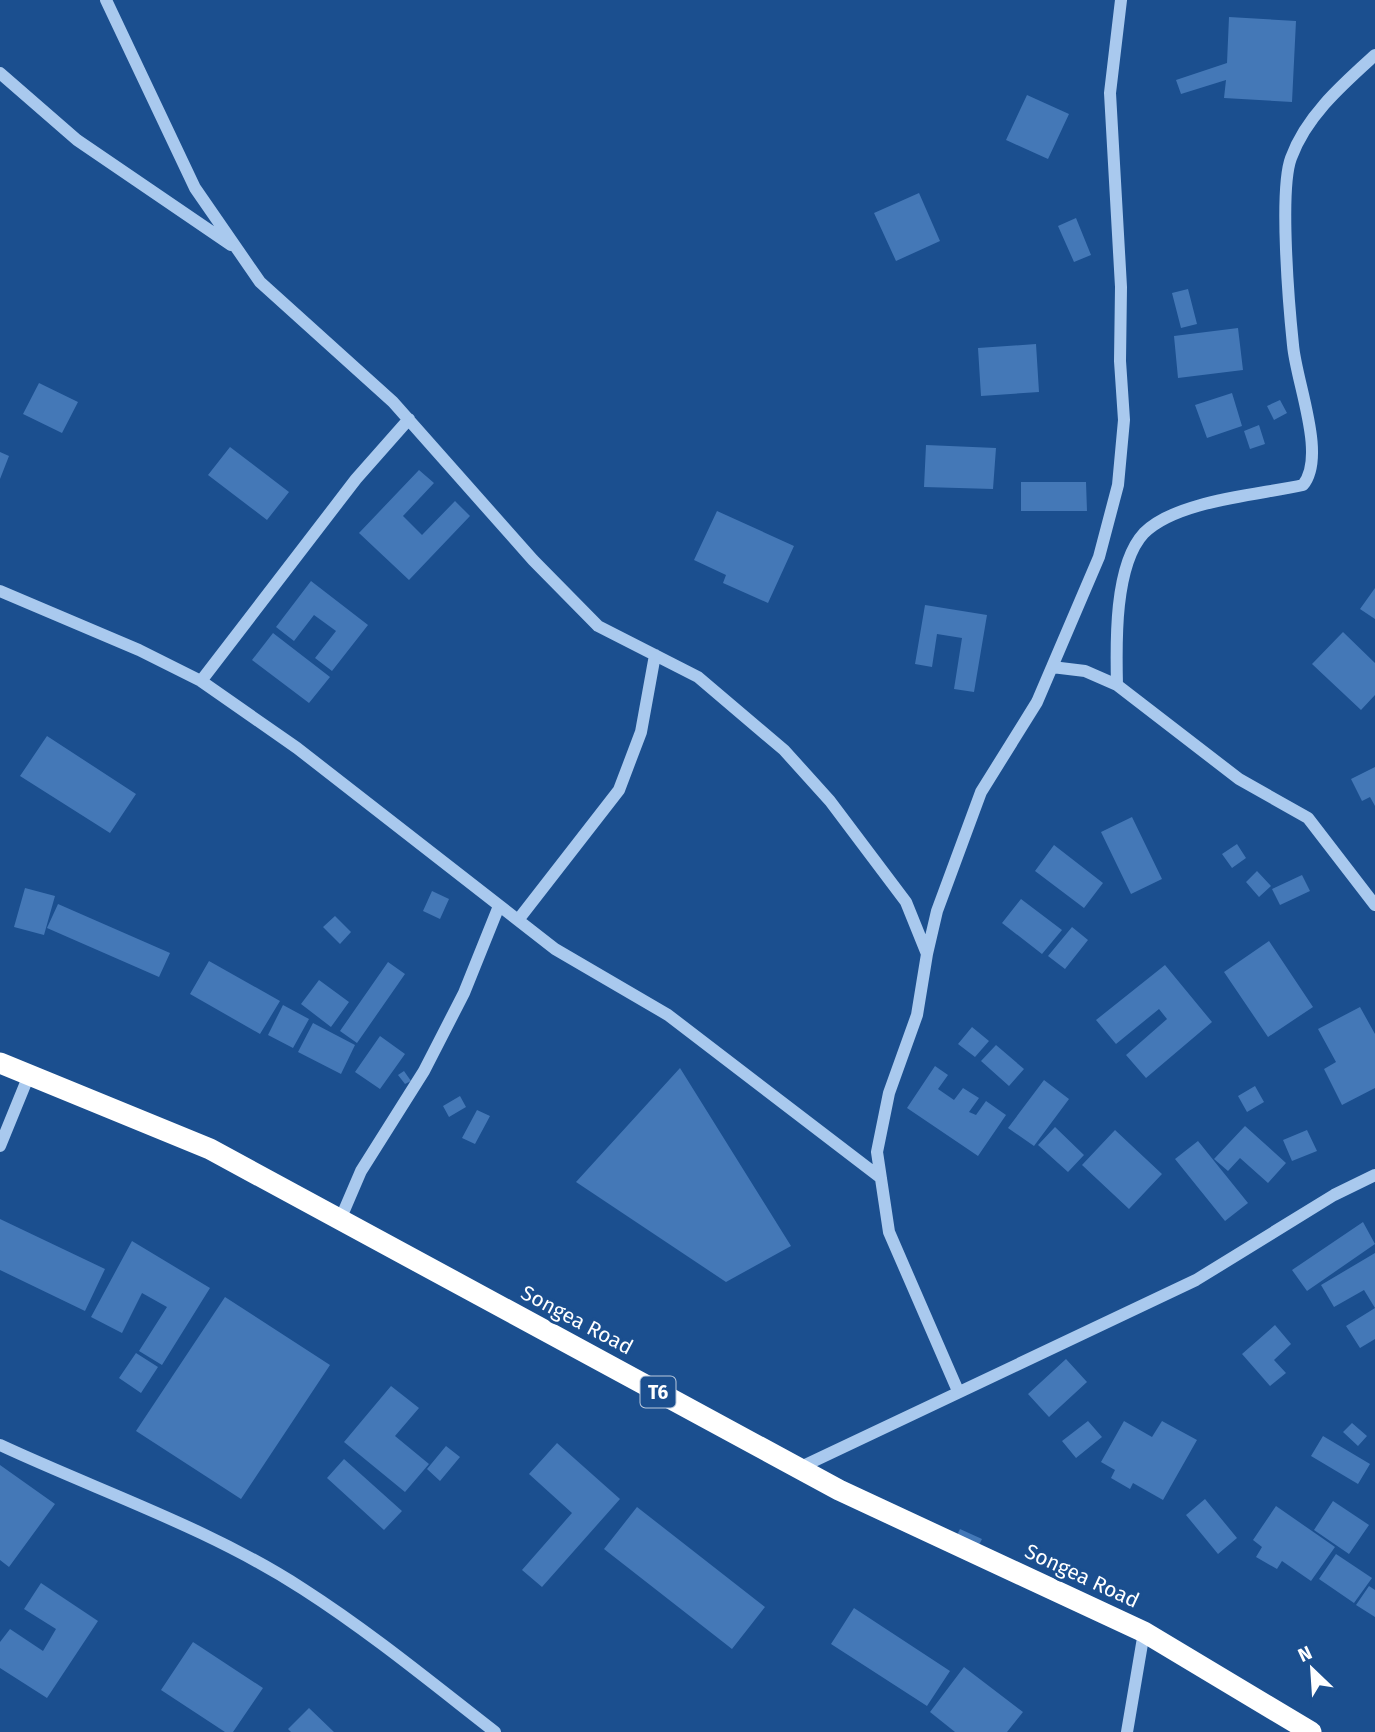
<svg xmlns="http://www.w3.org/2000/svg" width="1375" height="1732" font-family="'Fira Sans',sans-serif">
<rect width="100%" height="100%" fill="#1b4f8f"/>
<path fill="#4478b7" d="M 1229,17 L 1296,21 L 1292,102 L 1224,98 L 1226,80 L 1181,94 L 1176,80 L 1227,63 Z
M 1027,95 L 1069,114 L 1048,159 L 1006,140 Z
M 919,193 L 940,241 L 896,261 L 874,213 Z
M 1076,218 L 1091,255 L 1074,262 L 1058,226 Z
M 1188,289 L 1197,324 L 1181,328 L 1172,293 Z
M 1238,328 L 1243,370 L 1178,378 L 1174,336 Z
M 1036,344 L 1039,392 L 981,396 L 978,348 Z
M 39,383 L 78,402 L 62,433 L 23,414 Z
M 1232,393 L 1242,426 L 1207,438 L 1195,405 Z
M 1280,400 L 1287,413 L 1274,420 L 1267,406 Z
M 1259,425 L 1265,444 L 1250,449 L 1244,431 Z
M 926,445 L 996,448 L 993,489 L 924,487 Z
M 230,447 L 289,492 L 267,520 L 208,475 Z
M 0,452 L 9,456 L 0,479 Z
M 419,470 L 434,483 L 403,516 L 422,535 L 455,501 L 470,516 L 409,580 L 359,533 Z
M 1021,482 L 1086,482 L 1087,511 L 1021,511 Z
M 717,511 L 794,546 L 768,603 L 723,583 L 726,575 L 694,560 Z
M 311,581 L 368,625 L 332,671 L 315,658 L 336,631 L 314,615 L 294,641 L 276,627 Z
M 1375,588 L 1375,619 L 1360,609 Z
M 925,605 L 987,615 L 974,692 L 954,689 L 962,638 L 937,634 L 932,667 L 915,664 Z
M 1343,632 L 1375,663 L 1375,695 L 1361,710 L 1312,664 Z
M 273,633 L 330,677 L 309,703 L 252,660 Z
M 47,736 L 136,794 L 110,833 L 20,776 Z
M 1375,767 L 1375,806 L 1370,797 L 1362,801 L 1351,779 Z
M 1132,817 L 1162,879 L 1131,894 L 1101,832 Z
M 1237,844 L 1246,858 L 1232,868 L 1222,854 Z
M 1054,845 L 1103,883 L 1084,908 L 1035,871 Z
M 1257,871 L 1271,886 L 1259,897 L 1246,882 Z
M 1302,875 L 1310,891 L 1280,905 L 1272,889 Z
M 25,888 L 55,896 L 44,935 L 14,927 Z
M 432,891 L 449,899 L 440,919 L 423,911 Z
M 1021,899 L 1062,930 L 1042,954 L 1002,923 Z
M 58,904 L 170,953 L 159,977 L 47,928 Z
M 335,916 L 351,932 L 340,944 L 323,927 Z
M 1072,927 L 1088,940 L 1065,969 L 1048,956 Z
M 1269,941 L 1313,1007 L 1268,1037 L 1224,972 Z
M 209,961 L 280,1001 L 260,1034 L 190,994 Z
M 388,962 L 405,974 L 357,1043 L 340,1031 Z
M 1165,965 L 1212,1022 L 1146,1078 L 1126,1055 L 1167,1019 L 1159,1009 L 1116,1044 L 1096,1020 Z
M 319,980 L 349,1002 L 331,1027 L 301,1004 Z
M 283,1005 L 309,1019 L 293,1048 L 268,1035 Z
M 1360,1007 L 1375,1034 L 1375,1088 L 1342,1105 L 1324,1069 L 1336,1062 L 1318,1029 Z
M 313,1023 L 355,1045 L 341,1074 L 298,1052 Z
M 972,1027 L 989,1041 L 975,1057 L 958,1044 Z
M 380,1036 L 405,1054 L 380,1089 L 355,1072 Z
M 996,1045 L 1024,1069 L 1009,1086 L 981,1061 Z
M 935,1066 L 948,1075 L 938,1089 L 954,1100 L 963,1088 L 979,1098 L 969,1112 L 976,1115 L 986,1101 L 1006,1115 L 978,1156 L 907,1108 Z
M 680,1068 L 791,1246 L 726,1282 L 576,1182 Z
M 404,1071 L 411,1081 L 405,1084 L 398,1075 Z
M 1044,1080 L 1069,1099 L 1034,1146 L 1008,1128 Z
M 1255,1086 L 1264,1102 L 1247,1112 L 1238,1096 Z
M 460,1096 L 466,1107 L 449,1117 L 443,1106 Z
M 477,1110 L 490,1116 L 475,1144 L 462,1138 Z
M 1245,1126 L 1286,1163 L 1268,1183 L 1240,1158 L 1228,1171 L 1214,1159 Z
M 1055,1127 L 1084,1155 L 1068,1172 L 1038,1145 Z
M 1115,1130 L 1162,1174 L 1129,1209 L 1082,1165 Z
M 1307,1130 L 1317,1151 L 1292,1161 L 1283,1140 Z
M 1198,1141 L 1248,1203 L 1225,1221 L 1175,1159 Z
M 0,1219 L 105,1269 L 85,1311 L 0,1270 Z
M 1363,1222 L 1375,1244 L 1307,1291 L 1292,1270 Z
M 132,1241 L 210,1288 L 162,1365 L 139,1351 L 167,1307 L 142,1293 L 122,1333 L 91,1317 Z
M 1375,1253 L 1375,1339 L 1360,1348 L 1346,1326 L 1375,1308 L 1364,1290 L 1334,1307 L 1321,1285 Z
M 225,1297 L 330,1365 L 241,1499 L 136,1431 Z
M 1275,1325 L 1291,1344 L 1274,1360 L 1286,1373 L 1270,1386 L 1242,1354 Z
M 136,1353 L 158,1367 L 141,1393 L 119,1378 Z
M 1066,1359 L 1087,1382 L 1049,1417 L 1028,1394 Z
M 391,1386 L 419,1408 L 395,1436 L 429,1464 L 405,1492 L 344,1442 Z
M 1088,1421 L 1102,1437 L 1076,1458 L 1062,1441 Z
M 1124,1421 L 1152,1437 L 1162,1421 L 1197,1440 L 1163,1500 L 1133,1483 L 1130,1489 L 1111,1478 L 1115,1470 L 1101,1462 Z
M 1352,1423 L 1367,1436 L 1358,1446 L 1343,1432 Z
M 1323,1436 L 1370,1464 L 1358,1484 L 1311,1456 Z
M 557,1443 L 620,1499 L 542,1587 L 522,1570 L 572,1513 L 529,1474 Z
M 446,1446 L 460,1457 L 440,1481 L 427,1469 Z
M 344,1459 L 402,1511 L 384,1530 L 327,1478 Z
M 0,1465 L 55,1504 L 9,1567 L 0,1560 Z
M 1205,1499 L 1237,1538 L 1218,1554 L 1186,1515 Z
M 1333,1501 L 1369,1525 L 1349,1554 L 1314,1530 Z
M 1276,1506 L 1335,1547 L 1311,1581 L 1282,1561 L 1277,1569 L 1256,1557 L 1262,1547 L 1253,1540 Z
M 637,1507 L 765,1607 L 732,1649 L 604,1549 Z
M 960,1529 L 982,1539 L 978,1547 L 956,1537 Z
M 1336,1554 L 1372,1578 L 1354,1603 L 1319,1579 Z
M 41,1583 L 98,1621 L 47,1698 L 0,1668 L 0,1642 L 10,1629 L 43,1651 L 56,1629 L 24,1609 Z
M 1369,1586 L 1375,1590 L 1375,1617 L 1356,1605 Z
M 854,1608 L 950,1671 L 927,1706 L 831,1644 Z
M 193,1642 L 263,1688 L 233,1732 L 225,1732 L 161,1690 Z
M 964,1667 L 1023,1712 L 1007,1732 L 955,1732 L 930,1712 Z
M 309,1708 L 334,1732 L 291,1732 L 288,1729 Z"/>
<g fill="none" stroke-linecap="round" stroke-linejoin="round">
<path stroke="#a9c9ee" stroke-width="12" d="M 106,0 L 195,188 L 260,282 L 393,402 L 533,560 L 598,626 L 698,677 L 784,750 L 830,801 L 906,902 L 927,954 L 917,1015 L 889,1093 L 877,1152 L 889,1232 L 958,1391
M 0,73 L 77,140 L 231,245
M 0,591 L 139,650 L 201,681 L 297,748 L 555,949 L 668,1015 L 881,1178
M 1052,667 L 1085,671 L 1117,685 L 1239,779 L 1308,818 L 1375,905
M 201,681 L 356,479 L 409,419
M 1117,685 C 1116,644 1114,565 1144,533 C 1177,500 1259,495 1303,485 C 1327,456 1296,382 1293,345 C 1289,307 1279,190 1291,158 C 1306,116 1343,84 1375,55
M 518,920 L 619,790 L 641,732 L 655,655
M 927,954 L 937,911 L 981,792 L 1037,702 L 1099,557 L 1118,485 L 1124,420 L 1120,361 L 1121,287 L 1110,93 L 1121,0
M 0,1146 L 29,1075
M 340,1220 L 361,1171 L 424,1071 L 464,993 L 499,906
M 0,1445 C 101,1492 209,1528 303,1589 C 370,1632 432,1683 495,1732
M 799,1468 L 1196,1280 L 1334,1195 L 1375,1175
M 1127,1732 L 1144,1632"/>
<path stroke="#fff" stroke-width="21" d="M 0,1063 L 210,1149 L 839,1490 L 1144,1632 L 1311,1732"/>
</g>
<g text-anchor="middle" stroke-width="6" stroke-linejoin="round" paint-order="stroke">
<rect fill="#1b4f8f" stroke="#bbcadd" stroke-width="2" x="640.5" y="1376.5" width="35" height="31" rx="5"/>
<g font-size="19" font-weight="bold" fill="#fff">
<text x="658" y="1399">T6</text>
</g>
<g font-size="21" fill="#fff" stroke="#1b4f8f">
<text transform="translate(577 1320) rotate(28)" y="7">Songea Road</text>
<text transform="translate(1082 1576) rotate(25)" y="7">Songea Road</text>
</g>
</g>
<g transform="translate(1312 1669) rotate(335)" stroke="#1b4f8f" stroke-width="5" paint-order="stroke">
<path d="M0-5L12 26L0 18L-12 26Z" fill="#ffffff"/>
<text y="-10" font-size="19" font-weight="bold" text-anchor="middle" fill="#ffffff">N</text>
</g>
</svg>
